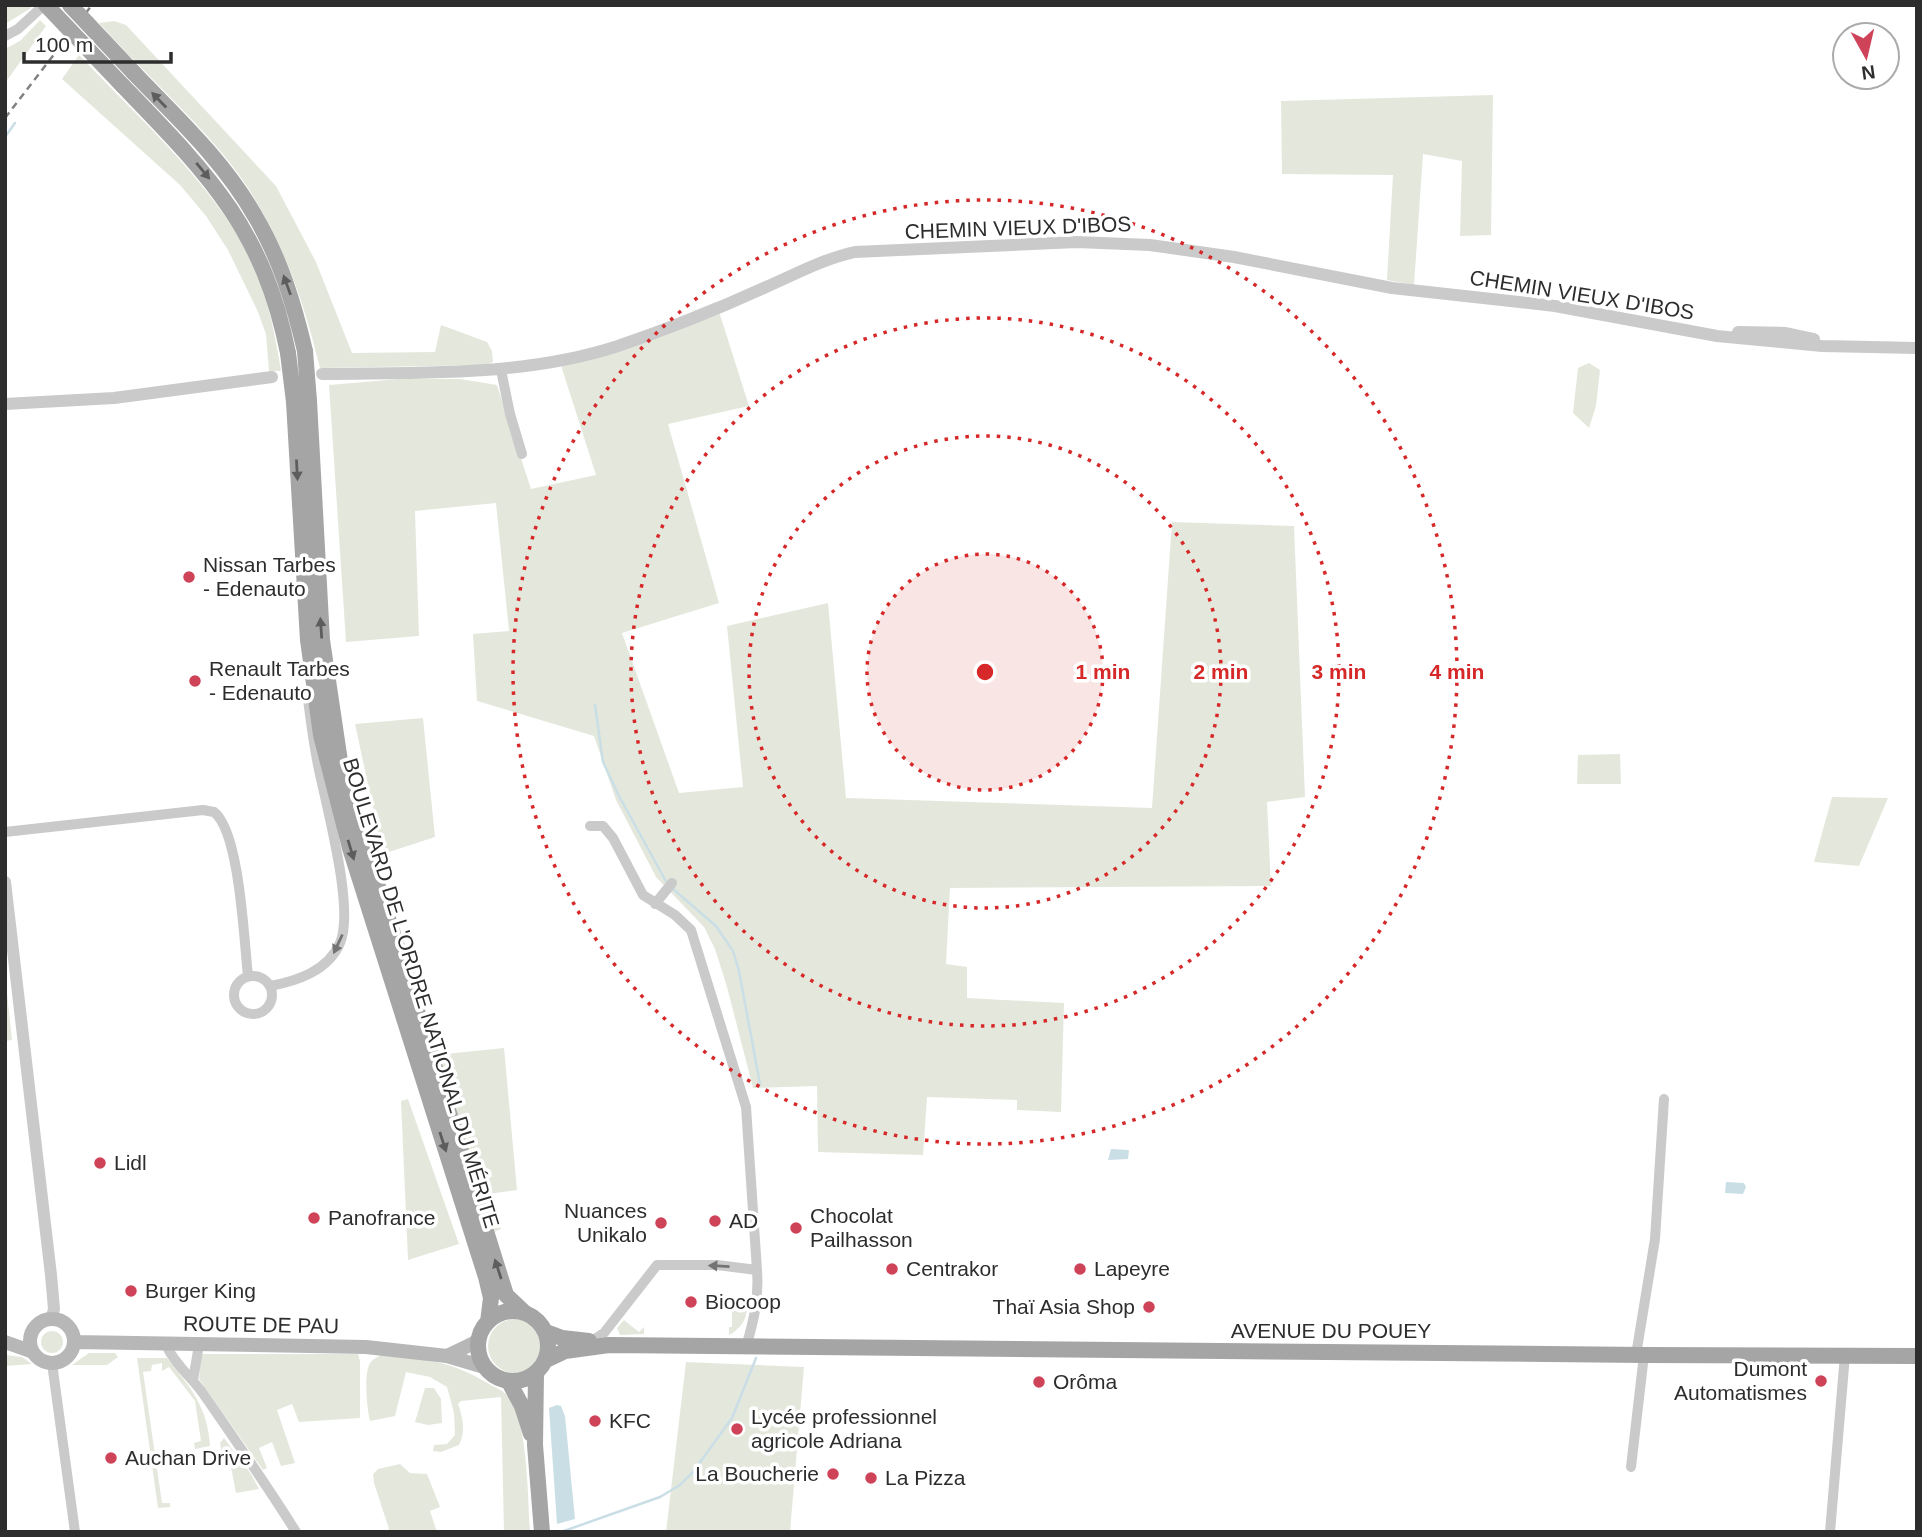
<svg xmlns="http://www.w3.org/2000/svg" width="1922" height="1537" font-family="Arial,sans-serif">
<rect width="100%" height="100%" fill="#fff"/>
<path fill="#e4e8dc" d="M 5,5 L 28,5 L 31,8 L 5,24 Z
M 40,20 L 46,26 L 5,83 L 5,49 L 20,41 Z
M 114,21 L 126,25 L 276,186 L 316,262 L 352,353 L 435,352 L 441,325 L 487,342 L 492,351 L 493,362 L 486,365 L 320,368 C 301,290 274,214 221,152 C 183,107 138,67 99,23 Z
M 79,55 C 135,114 198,170 240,239 C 264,278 274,327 281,371 L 269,371 L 266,334 L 258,312 L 228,250 L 206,216 L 180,185 L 62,79 Z
M 1493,95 L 1491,235 L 1460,236 L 1462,161 L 1423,154 L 1414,285 L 1387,280 L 1393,175 L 1282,174 L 1281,101 Z
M 716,302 L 749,406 L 668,424 L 719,603 L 622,633 L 679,793 L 743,787 L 727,626 L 828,603 L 846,798 L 1152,808 L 1172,522 L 1294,526 L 1305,797 L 1267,802 L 1271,886 L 950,888 L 946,964 L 967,967 L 967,998 L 1064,1003 L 1061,1112 L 1017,1110 L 1017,1100 L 927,1097 L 923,1155 L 818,1152 L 817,1086 L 753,1088 L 727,987 L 715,949 L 704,927 L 656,877 L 616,800 L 594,736 L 477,701 L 473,634 L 509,631 L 496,503 L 415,511 L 419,636 L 346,642 L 329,385 L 399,379 L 460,379 L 497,385 L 531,489 L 596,475 L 558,356 C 613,348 665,322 716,302 Z
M 1589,363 L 1600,370 L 1596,406 L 1589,428 L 1573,413 L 1578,368 Z
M 423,718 L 435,837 L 383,854 L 355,724 Z
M 1620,754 L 1621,784 L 1577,784 L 1578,755 Z
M 1832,797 L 1888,798 L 1859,866 L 1814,862 Z
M 5,974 L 12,1040 L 5,1041 Z
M 504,1048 L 517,1190 L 488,1194 L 501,1229 L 494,1232 L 436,1055 Z
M 408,1099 L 459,1244 L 408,1260 L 401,1101 Z
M 732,1309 L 747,1309 C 746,1321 740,1329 729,1335 L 729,1327 L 732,1327 Z
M488 1346a27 27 0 1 1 54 0a27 27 0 1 1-54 0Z
M 624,1320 L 639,1332 L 644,1327 L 644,1334 L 620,1335 L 617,1328 Z
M41 1342a11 11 0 1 1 22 0a11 11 0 1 1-22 0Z
M 89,1353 L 115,1353 L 118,1357 L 107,1365 L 72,1365 Z
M 201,1354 L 358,1354 L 360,1361 L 360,1418 L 299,1422 L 292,1404 L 277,1410 L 295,1463 L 281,1466 L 272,1442 L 259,1448 L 267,1468 L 263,1470 L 199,1379 Z
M 5,1355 L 22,1357 L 32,1364 L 5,1366 Z
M 381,1355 C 424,1359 450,1360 489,1384 C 494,1387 502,1390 507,1395 C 528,1417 528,1500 530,1532 L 504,1532 L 501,1397 L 461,1401 L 458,1404 C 463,1418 466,1431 459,1445 L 441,1452 L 433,1451 L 434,1445 L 447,1444 L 455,1435 L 454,1413 L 447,1387 L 430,1377 L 406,1372 L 395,1416 L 370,1421 C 367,1410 363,1370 371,1362 C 373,1359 378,1357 381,1355 Z
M 137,1358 L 167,1358 C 190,1387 208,1407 210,1446 L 195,1449 L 194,1443 L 201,1441 L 195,1401 L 169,1367 L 162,1371 L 162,1363 L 152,1365 L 151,1371 L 143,1372 L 162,1503 L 170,1503 L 170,1507 L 158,1508 Z
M 686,1362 L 804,1367 L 790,1532 L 666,1532 Z
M 425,1388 L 434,1388 L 441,1399 L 442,1423 L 428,1425 L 415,1422 Z
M 224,1438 L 251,1474 L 259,1489 L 236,1493 L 229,1457 L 223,1458 L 220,1443 Z
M 400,1464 L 410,1473 L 427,1474 L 440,1507 L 430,1511 L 437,1532 L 387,1532 L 389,1529 L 374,1483 L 373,1474 L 378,1469 Z"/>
<path fill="#cadee6" d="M 1111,1149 L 1129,1150 L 1128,1159 L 1108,1160 Z
M 1726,1182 L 1744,1183 L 1746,1187 L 1743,1194 L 1725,1193 Z
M 557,1405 L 561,1406 L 565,1416 L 575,1519 L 557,1524 L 549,1408 Z"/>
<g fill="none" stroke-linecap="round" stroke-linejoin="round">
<path stroke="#cadee6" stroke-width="2.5" d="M 5,137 L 15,123
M 595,705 L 603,762 L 619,796 L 668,885
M 673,889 L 716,926 L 733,951 L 739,971 L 760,1084
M 561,1532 L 660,1497 L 680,1485 L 693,1472 L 732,1418 L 756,1358"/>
<path stroke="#cacaca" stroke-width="10" d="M 5,36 L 18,29 L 44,5
M 501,370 L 510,414 L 522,454
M 590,826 L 603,826 L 613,838 L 643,895 L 675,915 L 691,930 L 746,1107 L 757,1270
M 5,832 L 203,810 L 214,812 C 240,832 244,942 248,976
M 655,904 L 672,883
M234 995a19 19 0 1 1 38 0a19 19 0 1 1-38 0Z
M 270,986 C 297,981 328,971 340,943 C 355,909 326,805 318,765 C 313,740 310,716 307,691
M 592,1341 L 604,1333 L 657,1265 L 717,1265 L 757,1270 C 759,1298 754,1320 746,1347
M 166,1345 C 174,1363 190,1376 202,1392 C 234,1438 266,1484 296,1532
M 1636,1355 L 1655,1239 L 1664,1099
M 52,1363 L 75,1532
M 193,1380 L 199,1345
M 1631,1467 L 1644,1355
M 1830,1532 L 1845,1355"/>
<path stroke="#cacaca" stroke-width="12" d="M 1738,332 L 1786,333 L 1814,339
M 322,374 C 421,372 523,377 618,346 C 668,329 718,309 766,287 C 796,274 823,259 855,252 L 1077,242 L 1150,245 L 1234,257 L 1392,288 L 1555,306 L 1717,336 L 1822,346 L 1917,348
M 5,404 L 114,398 L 272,377
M 5,882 L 51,1275 L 54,1309 L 51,1320"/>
<path stroke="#b7b7b7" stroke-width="14" d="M30 1341a22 22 0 1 1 44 0a22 22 0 1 1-44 0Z
M 5,1342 L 33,1352
M 75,1342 L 366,1347 L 447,1356 L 484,1367
M 447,1356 L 478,1341"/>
<path stroke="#a5a5a5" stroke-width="16" d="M 134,73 C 177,118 224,161 255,216 C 280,258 294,304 305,351
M 123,86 C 208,174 263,228 288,353
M 309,401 L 322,640 L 341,768 L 506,1295 L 524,1312
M 294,402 L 308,640 L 321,735 L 350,848 L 486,1277 L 491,1298 L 488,1322
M478 1346a35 35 0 1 1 70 0a35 35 0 1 1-70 0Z
M 546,1332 L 562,1338 L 589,1341
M 546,1360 L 565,1351 L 609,1345 L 1644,1355 L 1917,1356
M 536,1374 L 535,1445 L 542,1532
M 509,1382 L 522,1406 L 531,1434"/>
<path stroke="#828282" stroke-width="2.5" stroke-dasharray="7 5" stroke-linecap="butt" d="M 5,118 L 92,5"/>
<path stroke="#a5a5a5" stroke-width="16" d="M 46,5 L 123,86
M 70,5 L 134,73
M 305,351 L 309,401
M 288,353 L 294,402"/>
</g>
<defs><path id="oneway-solid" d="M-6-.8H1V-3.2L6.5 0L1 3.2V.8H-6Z" transform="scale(1.75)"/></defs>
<g fill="#5d5d5d">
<use href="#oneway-solid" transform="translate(159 100) rotate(-134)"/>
<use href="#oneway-solid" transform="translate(203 171) rotate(50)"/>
<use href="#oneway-solid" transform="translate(287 285) rotate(-110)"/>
<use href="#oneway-solid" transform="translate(297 470) rotate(87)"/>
<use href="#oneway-solid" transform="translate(321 628) rotate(-94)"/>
<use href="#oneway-solid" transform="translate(351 850) rotate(73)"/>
<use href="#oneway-solid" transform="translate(443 1142) rotate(72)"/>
<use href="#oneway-solid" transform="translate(498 1269) rotate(-108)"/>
</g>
<g fill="#747474">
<use href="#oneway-solid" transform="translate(338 944) rotate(115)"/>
<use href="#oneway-solid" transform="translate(719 1266) rotate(-177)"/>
</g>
<circle cx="985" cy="672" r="118" fill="#d62828" fill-opacity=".12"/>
<g fill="none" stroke="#d62828" stroke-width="3.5" stroke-dasharray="3.5 7">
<circle cx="985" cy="672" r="118"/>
<circle cx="985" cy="672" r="236"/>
<circle cx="985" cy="672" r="354"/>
<circle cx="985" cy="672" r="472"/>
</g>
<g fill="#cf4359" stroke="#fff" stroke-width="2.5">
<circle cx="189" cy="577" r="7"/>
<circle cx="195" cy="681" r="7"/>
<circle cx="100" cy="1163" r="7"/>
<circle cx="314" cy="1218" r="7"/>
<circle cx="715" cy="1221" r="7"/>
<circle cx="661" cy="1223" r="7"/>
<circle cx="796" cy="1228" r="7"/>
<circle cx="892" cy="1269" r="7"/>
<circle cx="1080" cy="1269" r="7"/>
<circle cx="131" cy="1291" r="7"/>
<circle cx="691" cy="1302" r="7"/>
<circle cx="1149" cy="1307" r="7"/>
<circle cx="1821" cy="1381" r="7"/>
<circle cx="1039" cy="1382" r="7"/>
<circle cx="595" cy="1421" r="7"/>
<circle cx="737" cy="1429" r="7"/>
<circle cx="111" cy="1458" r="7"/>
<circle cx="833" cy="1474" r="7"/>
<circle cx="871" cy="1478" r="7"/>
</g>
<g text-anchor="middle" stroke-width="7" stroke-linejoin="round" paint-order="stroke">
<g font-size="21" fill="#2d2d2d" stroke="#fff">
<text transform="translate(1018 228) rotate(-2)" y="7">CHEMIN VIEUX D'IBOS</text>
<text transform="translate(1582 295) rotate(9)" y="7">CHEMIN VIEUX D'IBOS</text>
<text transform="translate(421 993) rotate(73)" y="7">BOULEVARD DE L'ORDRE NATIONAL DU MÉRITE</text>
<text transform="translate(261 1325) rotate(1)" y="7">ROUTE DE PAU</text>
<text x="1331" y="1338">AVENUE DU POUEY</text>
</g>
<g font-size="21" fill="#2d2d2d" stroke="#fff" text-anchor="start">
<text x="203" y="572">Nissan Tarbes<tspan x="203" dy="24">- Edenauto</tspan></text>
<text x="209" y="676">Renault Tarbes<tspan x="209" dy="24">- Edenauto</tspan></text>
<text x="114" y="1170">Lidl</text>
<text x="647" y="1218" text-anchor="end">Nuances<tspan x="647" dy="24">Unikalo</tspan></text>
<text x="810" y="1223">Chocolat<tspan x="810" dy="24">Pailhasson</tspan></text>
<text x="328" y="1225">Panofrance</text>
<text x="729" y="1228">AD</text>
<text x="906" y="1276">Centrakor</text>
<text x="1094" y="1276">Lapeyre</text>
<text x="145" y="1298">Burger King</text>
<text x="705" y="1309">Biocoop</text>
<text x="1135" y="1314" text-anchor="end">Thaï Asia Shop</text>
<text x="1807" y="1376" text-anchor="end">Dumont<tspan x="1807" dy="24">Automatismes</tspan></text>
<text x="1053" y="1389">Orôma</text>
<text x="751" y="1424">Lycée professionnel<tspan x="751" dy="24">agricole Adriana</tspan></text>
<text x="609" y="1428">KFC</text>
<text x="125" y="1465">Auchan Drive</text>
<text x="819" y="1481" text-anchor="end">La Boucherie</text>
<text x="885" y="1485">La Pizza</text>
</g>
</g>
<circle cx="985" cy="672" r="10" fill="#d62828" stroke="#fff" stroke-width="3.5"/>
<g font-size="21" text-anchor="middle" font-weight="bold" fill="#d62828" stroke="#fff" stroke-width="7" stroke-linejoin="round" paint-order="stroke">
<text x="1103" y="679">1 min</text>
<text x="1221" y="679">2 min</text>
<text x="1339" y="679">3 min</text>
<text x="1457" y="679">4 min</text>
</g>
<rect width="1922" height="1537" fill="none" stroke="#2d2d2d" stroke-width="14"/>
<g transform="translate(1866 56) rotate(172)"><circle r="33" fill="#ffffff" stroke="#ababab" stroke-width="2"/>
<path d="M0-5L12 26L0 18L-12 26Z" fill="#cf4359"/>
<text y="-10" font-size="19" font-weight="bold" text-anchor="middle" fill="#2d2d2d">N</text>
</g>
<path d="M24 52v10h147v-10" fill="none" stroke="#2d2d2d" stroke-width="3.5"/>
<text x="35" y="52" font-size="21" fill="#2d2d2d" stroke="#ffffff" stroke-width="5" paint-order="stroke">100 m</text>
</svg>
